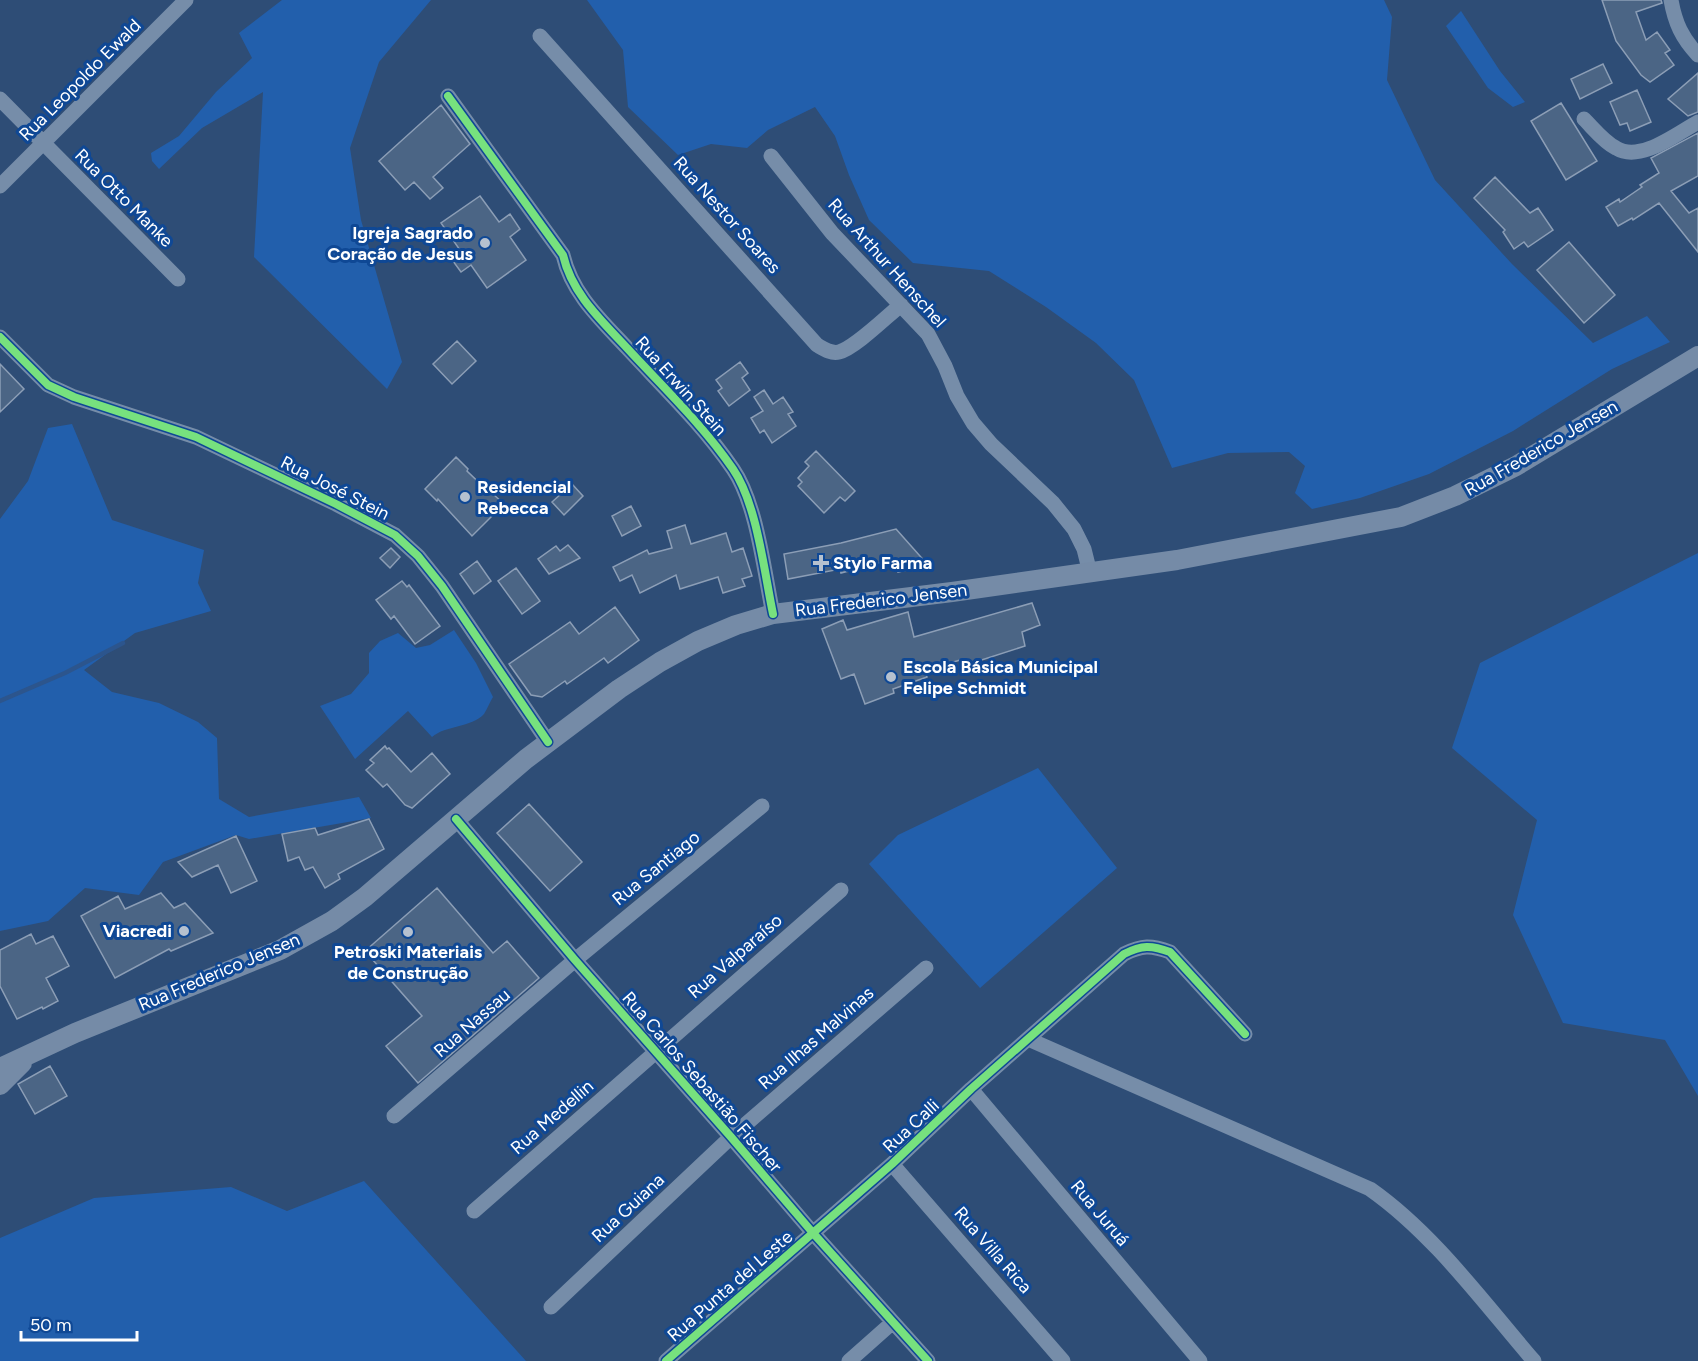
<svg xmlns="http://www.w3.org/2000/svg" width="1698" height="1361" font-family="Figtree,sans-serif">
<rect width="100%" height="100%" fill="#2e4d76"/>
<path fill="#225fac" d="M 282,0 L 431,0 L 379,62 L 350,148 L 361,220 L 402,362 L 387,389 L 254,257 L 263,92 L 202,128 L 159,169 L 152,161 L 151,153 L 179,136 L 216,92 L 252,58 L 239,33 Z
M 587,0 L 1384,0 L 1392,17 L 1387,80 L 1435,180 L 1512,264 L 1593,343 L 1647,316 L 1670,342 L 1612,369 L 1513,431 L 1429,474 L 1360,498 L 1312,509 L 1295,493 L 1305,466 L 1289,452 L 1228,453 L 1172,468 L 1134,380 L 1096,343 L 1046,307 L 989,271 L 913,263 L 869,220 L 849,175 L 835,136 L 815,107 L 768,130 L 747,148 L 711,144 L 678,155 L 628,107 L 623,50 Z
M 1461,11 L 1500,71 L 1525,102 L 1513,107 L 1488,88 L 1446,26 Z
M 72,424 L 112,520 L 204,550 L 198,583 L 211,611 L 135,633 L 84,670 L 112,692 L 159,703 L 198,722 L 217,738 L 219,799 L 249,817 L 359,797 L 371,818 L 249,839 L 236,835 L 163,862 L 139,895 L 85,888 L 48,921 L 0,931 L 0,519 L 28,481 L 48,428 Z
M 1698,553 L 1698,1096 L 1665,1040 L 1563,1023 L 1513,915 L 1537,820 L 1452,748 L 1480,663 Z
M 454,630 L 476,663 L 493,697 C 490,702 487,709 484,714 C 471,728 446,725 432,737 L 408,711 L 355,759 L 320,706 L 351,694 L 369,673 L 369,653 L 380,641 L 398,633 L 416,648 L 430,645 Z
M 1038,768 L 1117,868 L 980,988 L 869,864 L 898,835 Z
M 364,1181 L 526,1361 L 0,1361 L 0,1238 L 94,1198 L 231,1187 L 287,1211 Z"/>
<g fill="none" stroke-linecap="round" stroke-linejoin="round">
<path stroke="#2c558d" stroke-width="4.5" d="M 0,701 L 65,673 L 123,643"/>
</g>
<path fill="#4b6585" stroke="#8c9eb6" stroke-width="1.5" d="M 1602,0 L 1661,0 L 1662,3 L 1636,12 L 1646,40 L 1657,32 L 1670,50 L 1665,53 L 1674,65 L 1650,82 L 1641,75 L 1616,41 Z
M 1603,64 L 1612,83 L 1580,99 L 1571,79 Z
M 1698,73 L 1698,112 L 1688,116 L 1668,99 Z
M 1637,90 L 1651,122 L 1630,131 L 1627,123 L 1620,125 L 1610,102 Z
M 1561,103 L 1597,161 L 1566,180 L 1531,121 Z
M 441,105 L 470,144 L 433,177 L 443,188 L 430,199 L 414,182 L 405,190 L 379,161 Z
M 1698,133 L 1698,176 L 1671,191 L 1689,213 L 1698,208 L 1698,252 L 1659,203 L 1633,220 L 1632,218 L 1618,226 L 1606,207 L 1619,199 L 1620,202 L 1642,187 L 1640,185 L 1659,173 L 1651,158 Z
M 1495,177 L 1530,213 L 1538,208 L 1553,230 L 1528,247 L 1524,242 L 1514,249 L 1503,232 L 1505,230 L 1474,198 Z
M 480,196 L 499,222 L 510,214 L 520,229 L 510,237 L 526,260 L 487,288 L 471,265 L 461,272 L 450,257 L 460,250 L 441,223 Z
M 1569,242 L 1615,295 L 1584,323 L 1537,270 Z
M 457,341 L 476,361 L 452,384 L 433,364 Z
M 740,362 L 748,373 L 742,378 L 750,390 L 729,406 L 718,391 L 722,388 L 716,380 Z
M 0,364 L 24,389 L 0,412 Z
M 764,390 L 773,404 L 783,397 L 793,412 L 788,414 L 796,426 L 772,443 L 764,430 L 760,433 L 751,418 L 763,411 L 754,397 Z
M 816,451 L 855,491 L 845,501 L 840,497 L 824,513 L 798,486 L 802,482 L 798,478 L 809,466 L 805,462 Z
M 456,457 L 468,469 L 467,471 L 492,495 L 493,494 L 504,504 L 472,536 L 438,499 L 437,501 L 425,489 Z
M 572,484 L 583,496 L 564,515 L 552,502 Z
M 631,506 L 641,526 L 622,536 L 612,516 Z
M 685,525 L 691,544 L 726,533 L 732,552 L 743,548 L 752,576 L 742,579 L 745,586 L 723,593 L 718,577 L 680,589 L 676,575 L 640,593 L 632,575 L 620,581 L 613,567 L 647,550 L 649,554 L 672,548 L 667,531 Z
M 896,529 L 928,565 L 898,572 L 894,559 L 841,573 L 840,569 L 788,579 L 784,554 L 841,543 Z
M 568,545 L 580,558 L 549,574 L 538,559 L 556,546 L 560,551 Z
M 391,548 L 400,557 L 390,568 L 380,558 Z
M 477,561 L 491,581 L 474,594 L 460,574 Z
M 516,568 L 540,601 L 522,614 L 498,581 Z
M 402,581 L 407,587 L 409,585 L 440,626 L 415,644 L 394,616 L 391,619 L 376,600 Z
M 1032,603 L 1040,625 L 1022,632 L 1025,646 L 966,665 L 964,659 L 925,670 L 927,677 L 893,689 L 894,693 L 865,704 L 854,674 L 841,679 L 822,629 L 843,620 L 847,630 L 908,612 L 914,637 Z
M 615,607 L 639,640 L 608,663 L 604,658 L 567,684 L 565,681 L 542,697 L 531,695 L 509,664 L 570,622 L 579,634 Z
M 385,746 L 387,749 L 389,748 L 411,772 L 432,753 L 450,774 L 412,808 L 405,805 L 387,784 L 383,787 L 366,770 L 374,763 L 370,760 Z
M 529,804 L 582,862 L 550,891 L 497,833 Z
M 369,819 L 384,849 L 338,874 L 340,879 L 325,888 L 313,867 L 305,870 L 299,857 L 288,861 L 282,834 L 315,828 L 318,835 Z
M 236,836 L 257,881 L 231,893 L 218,865 L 192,877 L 178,862 Z
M 437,888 L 493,953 L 507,941 L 539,978 L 418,1083 L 386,1046 L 422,1016 L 365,951 Z
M 161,893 L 174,908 L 185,903 L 213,933 L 171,951 L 169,949 L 115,978 L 81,916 L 118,896 L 125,909 Z
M 31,934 L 36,944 L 53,936 L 69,966 L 46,978 L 58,1001 L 43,1009 L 42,1007 L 17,1019 L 0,986 L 0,950 Z
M 50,1066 L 67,1096 L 35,1114 L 18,1084 Z"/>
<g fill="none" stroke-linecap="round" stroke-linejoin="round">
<path stroke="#768da9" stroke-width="15" d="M 1671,0 C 1675,23 1682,38 1698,55
M 540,36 L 817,345 C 824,349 831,354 839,352 C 855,348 887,316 901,305
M 448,96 L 563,255 C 572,294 601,320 627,348 C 663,387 703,425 733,469 C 757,504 764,571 773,614
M 0,99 L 178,279
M 1584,119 C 1594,129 1604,142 1616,148 C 1640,163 1676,134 1698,122
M 771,156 L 832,233 L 928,334 L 945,366 L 957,396 L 973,423 L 991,444 L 1053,503 L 1074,529 L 1084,549 L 1090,573
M 0,186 L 186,0
M 0,337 L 48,385 L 74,397 L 196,437 L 336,504 L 395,535 L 418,556 L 442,586 L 548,742
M 456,819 L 575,960 L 731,1137 L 813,1233 L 928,1361
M 1028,1039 L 1370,1189 C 1434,1234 1483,1302 1534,1361
M 971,1089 L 1200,1361
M 394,1116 L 575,960 L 762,806
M 892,1164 L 1063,1361
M 474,1211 L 841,890
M 551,1307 L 731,1137 L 926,968
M 666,1361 L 892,1164 L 971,1089 L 1124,954 C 1142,945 1151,945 1170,952 L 1245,1034
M 849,1361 L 893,1322"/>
<path stroke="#758ba7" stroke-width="20" d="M 0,1068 L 75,1033 L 280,950 L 332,921 L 365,897 L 526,759 L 619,689 L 660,662 L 698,641 L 736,625 L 773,614 L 952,592 L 1177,560 L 1401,517 L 1455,496 L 1516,466 L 1698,356
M 0,1085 L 22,1063"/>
<defs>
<path id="cycleway" d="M 448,96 L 563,255 C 572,294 601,320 627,348 C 663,387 703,425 733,469 C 757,504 764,571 773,614
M 0,337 L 48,385 L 74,397 L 196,437 L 336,504 L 395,535 L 418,556 L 442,586 L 548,742
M 456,819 L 575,960 L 731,1137 L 813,1233 L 928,1361
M 666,1361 L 892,1164 L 971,1089 L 1124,954 C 1142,945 1151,945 1170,952 L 1245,1034"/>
</defs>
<use href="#cycleway" stroke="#0f4895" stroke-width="11"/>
<use href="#cycleway" stroke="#77e17e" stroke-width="8"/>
</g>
<g fill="#b6c1cf" stroke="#0f4895" stroke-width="2">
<circle cx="485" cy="243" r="6"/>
<circle cx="465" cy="497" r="6"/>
<path d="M818 554h6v6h6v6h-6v6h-6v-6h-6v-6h6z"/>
<circle cx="891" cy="677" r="6"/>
<circle cx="184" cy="931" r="6"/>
<circle cx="408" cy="932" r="6"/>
</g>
<g text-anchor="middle" stroke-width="6" stroke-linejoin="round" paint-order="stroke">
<g font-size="18" fill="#fff" stroke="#0f4895">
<text transform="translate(80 80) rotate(-45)" y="6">Rua Leopoldo Ewald</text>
<text transform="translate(124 198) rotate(45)" y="6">Rua Otto Manke</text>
<text transform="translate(727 215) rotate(48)" y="6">Rua Nestor Soares</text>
<text transform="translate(887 263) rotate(48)" y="6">Rua Arthur Henschel</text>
<text transform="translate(681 386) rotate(48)" y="6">Rua Erwin Stein</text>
<text transform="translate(1541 448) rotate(-30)" y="6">Rua Frederico Jensen</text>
<text transform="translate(335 488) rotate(27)" y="6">Rua José Stein</text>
<text transform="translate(881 600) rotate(-7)" y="6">Rua Frederico Jensen</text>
<text transform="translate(656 868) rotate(-39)" y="6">Rua Santiago</text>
<text transform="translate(735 956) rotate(-41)" y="6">Rua Valparaíso</text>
<text transform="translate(219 972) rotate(-23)" y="6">Rua Frederico Jensen</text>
<text transform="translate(472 1023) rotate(-41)" y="6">Rua Nassau</text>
<text transform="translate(816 1038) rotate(-41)" y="6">Rua Ilhas Malvinas</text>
<text transform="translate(702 1082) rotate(49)" y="6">Rua Carlos Sebastião Fischer</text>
<text transform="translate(552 1117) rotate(-41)" y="6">Rua Medellin</text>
<text transform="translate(911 1126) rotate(-43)" y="6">Rua Calli</text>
<text transform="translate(628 1208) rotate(-43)" y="6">Rua Guiana</text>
<text transform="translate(1100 1213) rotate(50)" y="6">Rua Juruá</text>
<text transform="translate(993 1250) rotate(49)" y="6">Rua Villa Rica</text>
<text transform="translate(730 1286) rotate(-41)" y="6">Rua Punta del Leste</text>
</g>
<g font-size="18" font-weight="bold" fill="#fff" stroke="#0f4895" text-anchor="start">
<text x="473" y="239" text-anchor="end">Igreja Sagrado<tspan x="473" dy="21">Coração de Jesus</tspan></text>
<text x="477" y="493">Residencial<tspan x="477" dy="21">Rebecca</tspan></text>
<text x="833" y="569">Stylo Farma</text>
<text x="903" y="673">Escola Básica Municipal<tspan x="903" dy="21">Felipe Schmidt</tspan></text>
<text x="172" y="937" text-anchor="end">Viacredi</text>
<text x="408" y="958" text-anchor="middle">Petroski Materiais<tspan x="408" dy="21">de Construção</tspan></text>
</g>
</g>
<path d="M21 1331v9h116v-9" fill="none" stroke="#ffffff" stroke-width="3"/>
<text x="30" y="1331" font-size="18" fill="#ffffff" stroke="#0f4895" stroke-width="4.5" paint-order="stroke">50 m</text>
</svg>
